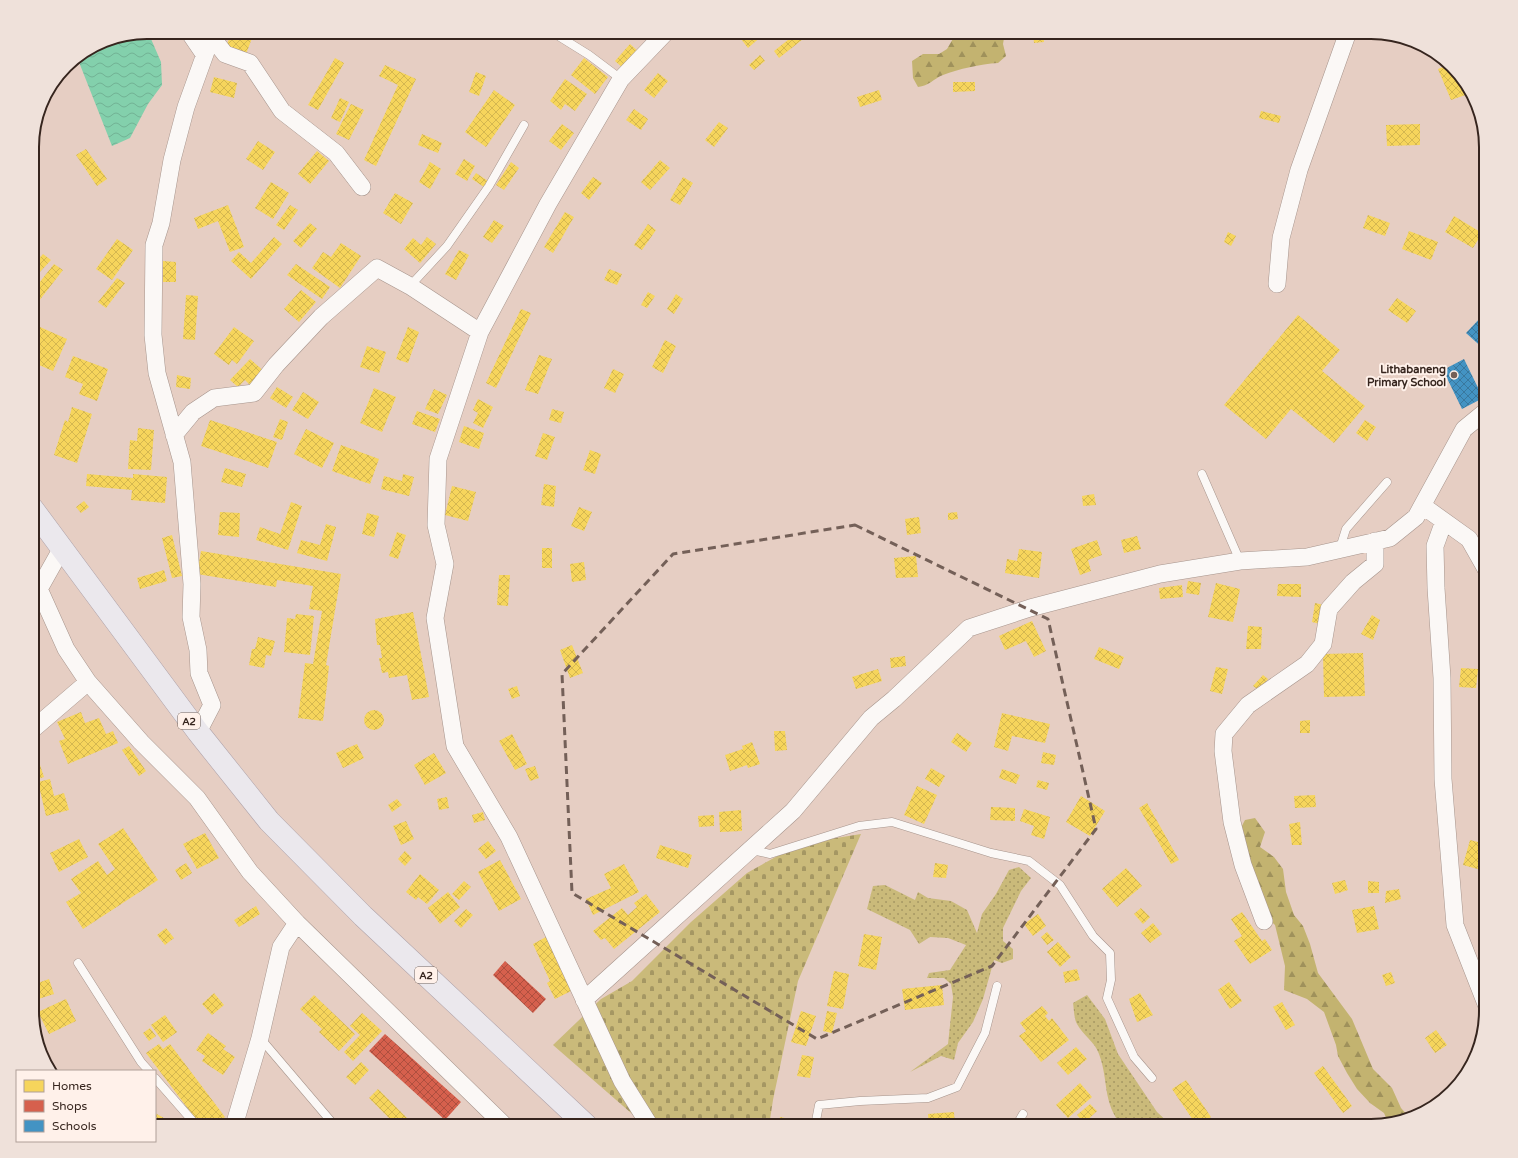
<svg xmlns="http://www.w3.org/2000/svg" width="1518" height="1158" font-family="'Varela Round',sans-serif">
<defs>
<pattern id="grass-dots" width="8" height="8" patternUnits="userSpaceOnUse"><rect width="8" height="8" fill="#caba7a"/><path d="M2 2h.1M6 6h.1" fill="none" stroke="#a59763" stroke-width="1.8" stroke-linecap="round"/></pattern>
<pattern id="forest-firs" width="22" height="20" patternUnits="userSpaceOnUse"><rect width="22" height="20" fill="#c3b370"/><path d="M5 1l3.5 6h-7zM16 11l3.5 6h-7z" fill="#9f915b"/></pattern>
<pattern id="cemetery-stones" width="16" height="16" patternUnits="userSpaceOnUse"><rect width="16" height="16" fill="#caba7a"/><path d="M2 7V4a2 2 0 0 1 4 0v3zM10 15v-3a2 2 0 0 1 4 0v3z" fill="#a59763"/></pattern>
<pattern id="water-waves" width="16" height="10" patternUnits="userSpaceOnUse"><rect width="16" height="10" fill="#83d0ac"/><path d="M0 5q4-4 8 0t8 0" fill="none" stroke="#72b294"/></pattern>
<pattern id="homes-cross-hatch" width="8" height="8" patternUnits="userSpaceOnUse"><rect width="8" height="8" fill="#f6d55c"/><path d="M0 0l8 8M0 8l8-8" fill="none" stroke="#d4b750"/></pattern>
<pattern id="shops-cross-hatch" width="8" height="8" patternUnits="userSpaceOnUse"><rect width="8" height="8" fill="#d6604d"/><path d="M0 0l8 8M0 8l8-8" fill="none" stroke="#ae4f3f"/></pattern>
<pattern id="schools-cross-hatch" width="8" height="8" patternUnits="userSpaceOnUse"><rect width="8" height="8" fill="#4393c3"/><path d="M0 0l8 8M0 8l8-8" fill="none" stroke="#39789e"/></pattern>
</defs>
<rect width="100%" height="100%" fill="#e6cec3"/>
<path fill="url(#grass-dots)" d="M 1019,867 L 1031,878 L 1021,891 L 1003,928 L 1003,941 L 1013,949 L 1013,959 L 1002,963 L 994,960 L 983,999 L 973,1022 L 958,1043 L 954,1060 L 941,1056 L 910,1072 L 948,1044 L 953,997 L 951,984 L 944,978 L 927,978 L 929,973 L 950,970 L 966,945 L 948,938 L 930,937 L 919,944 L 910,930 L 867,909 L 873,886 L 885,885 L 915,900 L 918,892 L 928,898 L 951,901 L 967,910 L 977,933 L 982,914 L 996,894 L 1009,870 Z
M 1087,995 L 1105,1019 L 1118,1054 L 1157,1112 L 1172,1126 L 1122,1126 C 1102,1102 1109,1081 1099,1054 C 1095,1042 1083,1035 1077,1024 C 1074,1019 1074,1009 1073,1003 Z"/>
<path fill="url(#forest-firs)" d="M 971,32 L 1005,32 L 1003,44 L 1006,56 L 998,63 C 980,64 959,69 943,75 C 933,79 929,86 918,87 L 913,78 L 912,61 L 923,54 L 939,54 L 947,49 L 954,37 Z
M 1255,818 L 1265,832 L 1260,847 L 1274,857 L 1283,869 L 1286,892 L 1294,915 L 1303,926 L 1310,944 L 1318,973 L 1352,1019 L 1373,1069 L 1392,1088 L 1401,1108 L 1409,1117 L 1388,1122 L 1384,1113 L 1370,1103 L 1357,1089 L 1347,1073 L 1338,1056 L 1336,1045 L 1324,1012 L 1307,999 L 1284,990 L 1285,966 L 1275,925 L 1261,912 L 1236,837 L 1245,820 Z"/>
<path fill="url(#cemetery-stones)" d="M 861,834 L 798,981 L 773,1100 L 769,1126 L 646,1126 L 553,1045 L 601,999 L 632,981 L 691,922 L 747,873 L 781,854 L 830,839 Z"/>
<path fill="url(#water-waves)" d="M 148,32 L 161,62 L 162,85 L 148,104 L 130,138 L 112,146 L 77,57 L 103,41 Z"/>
<path fill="url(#homes-cross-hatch)" d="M 243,32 L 254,33 L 246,54 L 226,46 L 231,35 L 240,39 Z
M 740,32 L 750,33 L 761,32 L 763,35 L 748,48 L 737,34 Z
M 798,32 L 812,32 L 779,58 L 774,51 Z
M 1033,32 L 1053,32 L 1053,33 L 1043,34 L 1044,42 L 1034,43 Z
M 1104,32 L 1133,32 L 1133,36 L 1104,39 Z
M 630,44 L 639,52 L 624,69 L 615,61 Z
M 760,55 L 765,61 L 754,70 L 749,65 Z
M 335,58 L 344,63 L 318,110 L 308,105 Z
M 584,58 L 608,77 L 595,94 L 571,75 Z
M 385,65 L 416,79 L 376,166 L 364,160 L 398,85 L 379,76 Z
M 1448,65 L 1465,85 L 1471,93 L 1451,100 L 1438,69 Z
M 476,72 L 486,76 L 479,96 L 469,92 Z
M 658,73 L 668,81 L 654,98 L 644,90 Z
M 214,77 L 237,83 L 234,98 L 210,92 Z
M 565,79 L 587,94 L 575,111 L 565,104 L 561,110 L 550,101 Z
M 953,82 L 975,82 L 975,91 L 953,92 Z
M 494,90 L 515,105 L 486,147 L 465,132 Z
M 879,90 L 882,100 L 860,107 L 857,97 Z
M 340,98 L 349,102 L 340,122 L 331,118 Z
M 351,104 L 364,110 L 349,140 L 336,134 Z
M 634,109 L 648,119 L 641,130 L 626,120 Z
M 1261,111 L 1281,116 L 1279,123 L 1259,118 Z
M 719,122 L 728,128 L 714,147 L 705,140 Z
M 562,124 L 574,133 L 561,150 L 549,141 Z
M 1420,124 L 1420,145 L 1387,146 L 1386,125 Z
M 422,134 L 442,143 L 438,153 L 418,145 Z
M 258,141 L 275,152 L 263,170 L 246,159 Z
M 86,149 L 107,179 L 97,186 L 76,155 Z
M 317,151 L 329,161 L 310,184 L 298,174 Z
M 464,159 L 475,166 L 467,181 L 455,174 Z
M 660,160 L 670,168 L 650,190 L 641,182 Z
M 430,162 L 441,169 L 430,189 L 419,182 Z
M 511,162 L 519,168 L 504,190 L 496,185 Z
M 476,173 L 488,181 L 484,187 L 472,179 Z
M 593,177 L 602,183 L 589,200 L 581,193 Z
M 683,177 L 693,183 L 680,205 L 670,200 Z
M 271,182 L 289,193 L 273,219 L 255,208 Z
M 395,193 L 413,203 L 401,224 L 383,213 Z
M 228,205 L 244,247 L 230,252 L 218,221 L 198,229 L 194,218 Z
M 290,205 L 298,210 L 284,230 L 276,225 Z
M 565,212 L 574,217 L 553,253 L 544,247 Z
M 1368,215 L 1390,223 L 1385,236 L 1363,228 Z
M 1454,216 L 1482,233 L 1473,248 L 1445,232 Z
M 494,220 L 504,226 L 492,243 L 483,237 Z
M 310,223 L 317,229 L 301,248 L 293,241 Z
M 648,224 L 656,230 L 642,250 L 634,245 Z
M 1409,231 L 1438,242 L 1431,260 L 1402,249 Z
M 1228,232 L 1236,236 L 1231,246 L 1224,242 Z
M 274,237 L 282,244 L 251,279 L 231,261 L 239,252 L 251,263 Z
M 427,237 L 436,244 L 420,263 L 404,249 L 413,238 L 421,245 Z
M 117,239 L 133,250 L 112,280 L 96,269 Z
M 341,243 L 361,256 L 340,288 L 312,268 L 323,252 L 331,257 Z
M 459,250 L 469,255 L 456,280 L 445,274 Z
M 43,254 L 51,260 L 38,274 L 32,269 L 32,266 Z
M 163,261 L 176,262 L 176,282 L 163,282 Z
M 54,264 L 63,270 L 35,306 L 32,304 L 32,292 Z
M 296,264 L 330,287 L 322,299 L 287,275 Z
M 609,269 L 622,274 L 617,285 L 604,280 Z
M 117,278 L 125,283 L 106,308 L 98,302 Z
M 301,290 L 316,302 L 299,322 L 284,309 Z
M 648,292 L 655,296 L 647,308 L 641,305 Z
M 676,294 L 683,299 L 674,314 L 667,309 Z
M 186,295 L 198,296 L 195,340 L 183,339 Z
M 1397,298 L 1416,311 L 1407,323 L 1388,310 Z
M 521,309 L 531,313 L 496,388 L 486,383 Z
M 1298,315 L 1340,350 L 1322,371 L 1365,406 L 1334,443 L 1291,409 L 1266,439 L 1224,405 Z
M 32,317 L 40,321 L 32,334 Z
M 40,327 L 67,339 L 53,371 L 32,362 L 32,345 Z
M 234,327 L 254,341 L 237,364 L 232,360 L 229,365 L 214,354 Z
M 408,327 L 419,332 L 408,363 L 396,359 Z
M 665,340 L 676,346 L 663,373 L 652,367 Z
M 367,346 L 386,352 L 379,373 L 360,367 Z
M 539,355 L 552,359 L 538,394 L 525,390 Z
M 73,356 L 108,369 L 97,401 L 79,394 L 83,384 L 65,377 Z
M 250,359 L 266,373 L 252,387 L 245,380 L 238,387 L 230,380 Z
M 613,369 L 624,374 L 615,393 L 604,388 Z
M 177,375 L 191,378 L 190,389 L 176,387 Z
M 277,387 L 293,397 L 286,408 L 270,398 Z
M 374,388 L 396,397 L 382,432 L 360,423 Z
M 434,389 L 447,395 L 438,414 L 425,409 Z
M 303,392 L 319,402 L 308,419 L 292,410 Z
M 478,399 L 493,407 L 483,428 L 473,423 L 478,413 L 473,410 Z
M 72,407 L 92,414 L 77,463 L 54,455 L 65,420 L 68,422 Z
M 552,409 L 564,412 L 561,423 L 549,420 Z
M 417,411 L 440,419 L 435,432 L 412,424 Z
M 280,419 L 288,422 L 282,440 L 273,437 Z
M 210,420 L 277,442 L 268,468 L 201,446 Z
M 1365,420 L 1376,427 L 1367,441 L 1356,433 Z
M 464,426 L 484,433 L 479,449 L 459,442 Z
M 138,428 L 154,430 L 151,470 L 128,469 L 130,440 L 137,441 Z
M 306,429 L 334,443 L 322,468 L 294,454 Z
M 543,433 L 555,437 L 547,460 L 535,456 Z
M 341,445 L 379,459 L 370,484 L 332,471 Z
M 590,450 L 601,454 L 595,474 L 583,470 Z
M 225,468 L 246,474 L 242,487 L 221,482 Z
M 87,474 L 133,478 L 133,474 L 167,477 L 165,503 L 131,500 L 132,490 L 86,486 Z
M 403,474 L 414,477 L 409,496 L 381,489 L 384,476 L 402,481 Z
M 544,484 L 556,486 L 554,507 L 541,505 Z
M 452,486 L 476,492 L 468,521 L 445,515 Z
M 1094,494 L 1096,505 L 1083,506 L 1082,496 Z
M 84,501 L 89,507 L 81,513 L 76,507 Z
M 291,502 L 302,506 L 288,550 L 256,540 L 260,527 L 280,534 Z
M 579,507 L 592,512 L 584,531 L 571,526 Z
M 220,512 L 240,513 L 239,537 L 218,535 Z
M 957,512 L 958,519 L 948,520 L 948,513 Z
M 367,513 L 379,516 L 374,537 L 362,534 Z
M 919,517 L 921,533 L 907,535 L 905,519 Z
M 326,524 L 336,527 L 327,561 L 297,553 L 301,540 L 320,545 Z
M 397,532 L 406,535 L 398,559 L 389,556 Z
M 172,535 L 182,576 L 172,578 L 162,538 Z
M 1137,536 L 1141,549 L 1124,553 L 1121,540 Z
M 1097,540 L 1102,555 L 1088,560 L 1091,571 L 1080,575 L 1071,549 Z
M 542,548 L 552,548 L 552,568 L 542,568 Z
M 1019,549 L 1042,552 L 1039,578 L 1005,573 L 1007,559 L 1017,561 Z
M 201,551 L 341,574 L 326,665 L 329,666 L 323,721 L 298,718 L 305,663 L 313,664 L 322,611 L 309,609 L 313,586 L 277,580 L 276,587 L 197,574 Z
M 916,556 L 918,577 L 896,578 L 894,558 Z
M 584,562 L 586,580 L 572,582 L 570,564 Z
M 164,570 L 167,581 L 140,589 L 137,578 Z
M 499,575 L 510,575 L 508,606 L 497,605 Z
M 1188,581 L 1201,583 L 1199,595 L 1186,593 Z
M 1216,583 L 1240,589 L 1233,622 L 1208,617 Z
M 1278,584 L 1301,584 L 1301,597 L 1277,596 Z
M 1182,585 L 1183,597 L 1160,599 L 1159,588 Z
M 1315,603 L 1324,605 L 1320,624 L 1312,622 Z
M 413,612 L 429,697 L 412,700 L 407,675 L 389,678 L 388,672 L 382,673 L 379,658 L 382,658 L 380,645 L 377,645 L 375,619 Z
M 296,614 L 314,616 L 310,655 L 284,652 L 287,618 L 295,619 Z
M 1372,615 L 1380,620 L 1373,640 L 1361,634 Z
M 1032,621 L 1046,651 L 1034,657 L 1026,641 L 1005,650 L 999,636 Z
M 1248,626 L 1262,627 L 1261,649 L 1246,649 Z
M 258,637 L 275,641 L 271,656 L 266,655 L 264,668 L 249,665 L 252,649 L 255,649 Z
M 572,645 L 583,673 L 570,678 L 560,650 Z
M 1099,647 L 1124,657 L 1119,669 L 1094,659 Z
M 1363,653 L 1365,696 L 1324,697 L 1323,654 Z
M 905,656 L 906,666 L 891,668 L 890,658 Z
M 1216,667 L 1228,669 L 1222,694 L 1210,691 Z
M 1461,668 L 1478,669 L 1476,688 L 1459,687 Z
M 878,669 L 882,681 L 856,689 L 852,677 Z
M 1263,675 L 1268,679 L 1259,690 L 1253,686 Z
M 517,686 L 520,696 L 512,699 L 508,689 Z
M364 720a10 10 0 1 1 20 0a10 10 0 1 1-20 0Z
M 81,712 L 85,723 L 99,718 L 106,734 L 113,731 L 118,743 L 68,764 L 59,741 L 65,739 L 57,722 Z
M 1002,713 L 1050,724 L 1045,743 L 1012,736 L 1008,751 L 994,747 Z
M 1310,720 L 1310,733 L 1300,733 L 1300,721 Z
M 774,731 L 785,731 L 787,750 L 775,751 Z
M 957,733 L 972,743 L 966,752 L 951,742 Z
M 512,734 L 527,764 L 515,770 L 499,741 Z
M 752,742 L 760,764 L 748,768 L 747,765 L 730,771 L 725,755 L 743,749 L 742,746 Z
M 357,744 L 364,758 L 343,768 L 336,753 Z
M 129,746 L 146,771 L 139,776 L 122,750 Z
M 1043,752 L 1056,755 L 1054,765 L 1041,763 Z
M 434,753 L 446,773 L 425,785 L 414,765 Z
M 37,756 L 44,777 L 32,781 L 32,757 Z
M 535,766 L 539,778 L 530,781 L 525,769 Z
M 931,768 L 945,776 L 939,787 L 925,779 Z
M 1002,769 L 1020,775 L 1016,784 L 999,778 Z
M 50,779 L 54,796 L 64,793 L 69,810 L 46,816 L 38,782 Z
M 1038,780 L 1049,783 L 1047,790 L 1036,787 Z
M 917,786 L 937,795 L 924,824 L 904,815 Z
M 1315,795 L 1316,807 L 1295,808 L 1294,796 Z
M 1081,796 L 1105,811 L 1090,836 L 1066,822 Z
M 447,797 L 449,808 L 439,810 L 437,799 Z
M 397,799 L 402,805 L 392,812 L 388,805 Z
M 1147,803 L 1179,860 L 1171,864 L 1139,808 Z
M 991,807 L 1015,808 L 1015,821 L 990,820 Z
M 1024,809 L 1050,817 L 1044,839 L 1031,835 L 1034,826 L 1020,821 Z
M 741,810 L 742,831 L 720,832 L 719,812 Z
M 483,812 L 485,820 L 474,823 L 472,815 Z
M 714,815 L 714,826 L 699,827 L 698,816 Z
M 406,821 L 414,839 L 401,845 L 393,826 Z
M 1300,822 L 1302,845 L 1292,845 L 1289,824 Z
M 123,828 L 158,880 L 83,929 L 66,902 L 81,893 L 71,879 L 98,861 L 107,875 L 115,869 L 98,844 Z
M 205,833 L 219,858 L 197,869 L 183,844 Z
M 79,839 L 88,857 L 59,872 L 50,853 Z
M 1470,840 L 1486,844 L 1481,870 L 1463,865 Z
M 488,841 L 496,851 L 486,859 L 478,849 Z
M 660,845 L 692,855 L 688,868 L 656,858 Z
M 405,851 L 412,858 L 405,866 L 398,859 Z
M 500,860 L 521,899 L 499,911 L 478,872 Z
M 186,863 L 192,873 L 181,880 L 175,870 Z
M 935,863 L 948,865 L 946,878 L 933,877 Z
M 624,864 L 639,892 L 593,915 L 586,899 L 611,888 L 604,874 Z
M 1126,868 L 1142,886 L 1117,907 L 1102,889 Z
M 420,874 L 439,890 L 427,904 L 418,897 L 416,900 L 406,892 Z
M 1345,880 L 1348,890 L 1335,894 L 1332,883 Z
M 464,881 L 471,887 L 459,900 L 452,894 Z
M 1368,881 L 1379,882 L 1379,893 L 1368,893 Z
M 1399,889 L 1401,899 L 1385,903 L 1386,891 Z
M 448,892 L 460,907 L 440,924 L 428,908 Z
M 646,894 L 660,912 L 614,949 L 605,938 L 601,940 L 593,931 L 622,908 L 628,915 L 637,907 L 634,903 Z
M 256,906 L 260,914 L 239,927 L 234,920 Z
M 1374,906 L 1379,929 L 1357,933 L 1352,910 Z
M 1141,908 L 1150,917 L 1143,924 L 1134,914 Z
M 466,909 L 473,915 L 461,928 L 454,921 Z
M 1242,912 L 1262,941 L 1265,939 L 1272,950 L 1250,964 L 1234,941 L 1242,936 L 1231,919 Z
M 1038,914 L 1046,926 L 1033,936 L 1024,924 Z
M 1153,923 L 1162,934 L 1150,943 L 1141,933 Z
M 166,928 L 174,938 L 165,945 L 157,935 Z
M 1047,932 L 1054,940 L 1047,945 L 1041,937 Z
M 864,934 L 882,937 L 876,970 L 858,966 Z
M 546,937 L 573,990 L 555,999 L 547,983 L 550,981 L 533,944 Z
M 1058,942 L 1071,957 L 1060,967 L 1047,952 Z
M 1077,969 L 1080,980 L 1065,983 L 1063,972 Z
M 834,971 L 849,974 L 843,1009 L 827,1006 Z
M 1391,972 L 1395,983 L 1386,986 L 1382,975 Z
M 49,979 L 54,994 L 32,1001 L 32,985 Z
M 1229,982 L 1242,1001 L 1230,1009 L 1218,990 Z
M 942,985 L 944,1005 L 905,1010 L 902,989 Z
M 214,993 L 224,1005 L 212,1015 L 202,1004 Z
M 1140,993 L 1153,1015 L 1137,1022 L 1129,999 Z
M 314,995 L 355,1034 L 339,1051 L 319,1032 L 322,1029 L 300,1009 Z
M 66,999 L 76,1021 L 49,1034 L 38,1012 Z
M 1282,1002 L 1295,1025 L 1286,1030 L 1273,1007 Z
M 1042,1006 L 1048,1013 L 1045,1016 L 1049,1021 L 1052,1018 L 1069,1040 L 1041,1062 L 1019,1036 L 1026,1031 L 1020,1023 Z
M 801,1011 L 816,1016 L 806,1046 L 791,1042 Z
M 827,1011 L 837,1013 L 832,1033 L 823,1031 Z
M 362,1013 L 382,1031 L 353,1061 L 344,1052 L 360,1035 L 350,1026 Z
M 165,1015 L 177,1032 L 163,1042 L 151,1025 Z
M 150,1028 L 156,1036 L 149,1041 L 143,1033 Z
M 1436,1030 L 1447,1045 L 1435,1053 L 1425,1038 Z
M 208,1033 L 226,1046 L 223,1049 L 235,1057 L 223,1075 L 202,1061 L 205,1056 L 196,1050 Z
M 159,1044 L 163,1049 L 170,1044 L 225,1117 L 214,1126 L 201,1126 L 146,1053 Z
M 1076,1047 L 1087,1059 L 1068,1075 L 1057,1063 Z
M 802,1055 L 814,1057 L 810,1078 L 797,1076 Z
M 361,1062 L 369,1070 L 355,1085 L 346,1077 Z
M 1323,1066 L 1352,1106 L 1343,1113 L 1314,1073 Z
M 1186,1080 L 1211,1117 L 1197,1126 L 1172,1089 Z
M 1080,1083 L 1092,1097 L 1068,1118 L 1056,1105 Z
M 378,1089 L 415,1126 L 397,1126 L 369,1098 Z
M 1090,1104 L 1097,1111 L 1084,1123 L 1077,1115 Z
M 954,1112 L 955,1126 L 929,1126 L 928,1114 Z
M 155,1113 L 164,1118 L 160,1126 L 155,1126 Z
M 780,1117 L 805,1122 L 804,1126 L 778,1126 Z
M 1291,1120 L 1297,1126 L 1285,1126 Z"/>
<path fill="url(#shops-cross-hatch)" d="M 505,961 L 546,999 L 533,1013 L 493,975 Z
M 385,1034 L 461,1102 L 445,1120 L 369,1051 Z"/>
<path fill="url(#schools-cross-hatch)" d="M 1482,316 L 1486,320 L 1486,351 L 1466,333 Z
M 1464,359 L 1483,398 L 1462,409 L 1443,370 Z"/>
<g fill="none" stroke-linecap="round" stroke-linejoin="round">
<defs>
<path id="service" d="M 552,32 L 589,55 L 621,79
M 410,286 L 447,246 L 489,186 L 524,125
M 1202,474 L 1240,561
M 1340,548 L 1346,529 L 1387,482
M 752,850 L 770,854 L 859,826 L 892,822 L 991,853 L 1029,861 L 1060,885 L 1093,936 L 1110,953 L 1111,980 L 1107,998 L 1134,1057 L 1152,1078
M 78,963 L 141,1062 L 149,1071
M 261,1039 L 335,1126
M 155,1078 L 197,1126
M 815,1126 L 819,1105 L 860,1101 L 928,1098 L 957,1087 L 985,1033 L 997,986
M 1016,1126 L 1023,1114"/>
<path id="minor" d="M 189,32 L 204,54
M 211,36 L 225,54 L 250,63 L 282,111 L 336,153 L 362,187
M 1277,284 L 1281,238 L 1299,170 L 1348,32
M 174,435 L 193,412 L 214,398 L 254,393 L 276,365 L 321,317 L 377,268 L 410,286 L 480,332
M 1423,506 L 1469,539 L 1486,569
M 1444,521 L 1435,546 L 1436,588 L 1442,678 L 1443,779 L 1455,925 L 1486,1004
M 62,548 L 39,589 L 66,649 L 88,682 L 141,742 L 197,798 L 250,872 L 297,923 L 281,947 L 260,1038 L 234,1126
M 32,730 L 88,682
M 198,732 L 212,705 L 199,673 L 198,650 L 191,617 L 192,584 L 182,462 L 157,373 L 153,335 L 154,245 L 161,223 L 172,160 L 186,107 L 213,32
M 1264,921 L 1243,865 L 1232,822 L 1223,751 L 1224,734 L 1248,705 L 1307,664 L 1323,644 L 1329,609 L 1353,582 L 1375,564 L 1375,541
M 297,923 L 505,1126
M 584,1000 L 793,811 L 871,718 L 894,699 L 969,628 L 1030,608 L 1160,574 L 1240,561 L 1307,557 L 1390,538 L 1416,517 L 1464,429 L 1486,411
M 650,1126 L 622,1081 L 509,837 L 455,746 L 435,618 L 445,564 L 436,525 L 438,459 L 480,332 L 548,204 L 621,79 L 666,32"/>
<path id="primary" d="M 32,508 L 198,732 L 269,821 L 363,916 L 587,1126"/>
</defs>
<use href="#service" stroke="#a6948c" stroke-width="9"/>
<use href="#minor" stroke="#a6948c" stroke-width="18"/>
<use href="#primary" stroke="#aea2a9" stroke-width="23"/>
<use href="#service" stroke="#fbf8f6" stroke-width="8"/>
<use href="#minor" stroke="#fbf8f6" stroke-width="17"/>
<use href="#primary" stroke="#ebe8ed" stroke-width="22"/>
</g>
<path fill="none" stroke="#746058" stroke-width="3" stroke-dasharray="8 5" stroke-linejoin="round" d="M 855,525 L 1048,619 L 1096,829 L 992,966 L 817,1039 L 572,893 L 562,674 L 673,554 Z"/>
<circle fill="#746058" stroke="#fff1ea" stroke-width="1.5" cx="1454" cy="375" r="4"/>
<g text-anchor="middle" stroke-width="4" stroke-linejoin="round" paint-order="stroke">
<g fill="#fff1ea" stroke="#72625b" stroke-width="1">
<rect x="178" y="713" width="22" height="16" rx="3"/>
<rect x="415" y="967" width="22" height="16" rx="3"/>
</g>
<g font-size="10" font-weight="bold" fill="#36251e">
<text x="189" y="725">A2</text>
<text x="426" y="979">A2</text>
</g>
<g font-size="11" font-weight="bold" fill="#36251e" stroke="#fff1ea" text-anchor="end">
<text x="1446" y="373">Lithabaneng<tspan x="1446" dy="13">Primary School</tspan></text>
</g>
</g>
<path d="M0 0H1518V1158H0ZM147 39H1371A108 108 0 0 1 1479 147V1011A108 108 0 0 1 1371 1119H147A108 108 0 0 1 39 1011V147A108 108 0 0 1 147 39Z" fill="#efe1da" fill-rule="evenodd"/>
<path fill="none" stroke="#36251e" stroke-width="2" d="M147 39H1371A108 108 0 0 1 1479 147V1011A108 108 0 0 1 1371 1119H147A108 108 0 0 1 39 1011V147A108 108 0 0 1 147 39Z"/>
<rect x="16" y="1070" width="140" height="72" fill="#fff1ea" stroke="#af9f98"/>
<rect x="24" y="1080" width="20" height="12" fill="#f6d55c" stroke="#af9f98"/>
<text x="52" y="1090" font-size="12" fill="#36251e">Homes</text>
<rect x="24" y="1100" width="20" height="12" fill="#d6604d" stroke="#af9f98"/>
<text x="52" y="1110" font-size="12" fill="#36251e">Shops</text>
<rect x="24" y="1120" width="20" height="12" fill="#4393c3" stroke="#af9f98"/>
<text x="52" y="1130" font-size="12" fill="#36251e">Schools</text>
</svg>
